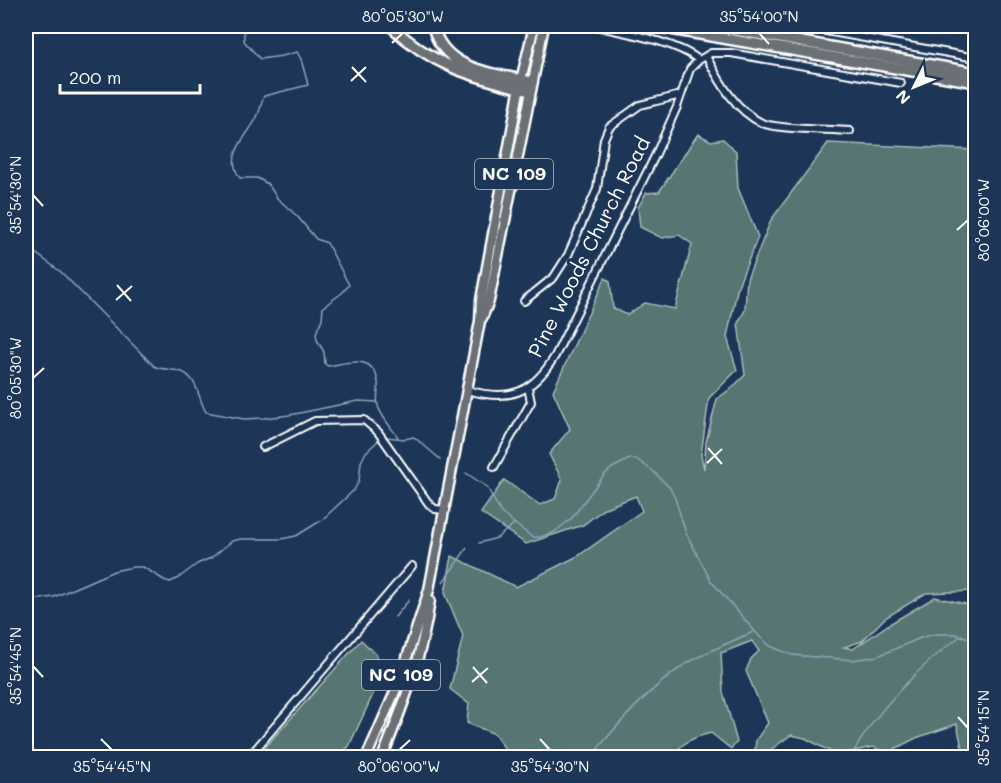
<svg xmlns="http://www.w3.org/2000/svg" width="1001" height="783" font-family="Mali,sans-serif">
<rect width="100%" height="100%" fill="#1d3557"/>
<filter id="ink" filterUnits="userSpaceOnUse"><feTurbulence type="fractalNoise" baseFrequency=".0167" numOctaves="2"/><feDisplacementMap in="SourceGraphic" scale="12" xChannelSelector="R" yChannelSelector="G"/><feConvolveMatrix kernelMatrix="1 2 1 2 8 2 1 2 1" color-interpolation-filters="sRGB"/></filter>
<g filter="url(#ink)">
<path fill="#577573" stroke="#abbab9" stroke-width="1.5" d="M 698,134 L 711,141 L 723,139 L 736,151 L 738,188 L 758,237 L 738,286 L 727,337 L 737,370 L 709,398 L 701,455 L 704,469 L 706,442 L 717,399 L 733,387 L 745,375 L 738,323 L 745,310 L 747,279 L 771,220 L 828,143 L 975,150 L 975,591 L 926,593 L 885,618 L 862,641 L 844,647 L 853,649 L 888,625 L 935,597 L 975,606 L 975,757 L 964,757 L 957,724 L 916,738 L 887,753 L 873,747 L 837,755 L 805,738 L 791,735 L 773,748 L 765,757 L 754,757 L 756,740 L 768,723 L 746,671 L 751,659 L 759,651 L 752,641 L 721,653 L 723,692 L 737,742 L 731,749 L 711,733 C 694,737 682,742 672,757 L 500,757 L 505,749 L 495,734 L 467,723 L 469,704 L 450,689 L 463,636 L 445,593 L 452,556 L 516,587 L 578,556 L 642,511 L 636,496 L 605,508 L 583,525 L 526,544 L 481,513 L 504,480 L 540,505 L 555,499 L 562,480 L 549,454 L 570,429 L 553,391 L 605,278 L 610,281 L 613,308 L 627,315 L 645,303 L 675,309 L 692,244 L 679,235 L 662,238 L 640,227 L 638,208 L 646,193 L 659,192 Z
M 361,640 L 377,655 L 375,690 L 349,746 L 339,757 L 260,757 L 267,745 Z"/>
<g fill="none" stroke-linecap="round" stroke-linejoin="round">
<path stroke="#90a5bb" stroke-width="1.5" d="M 244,26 L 244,41 L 260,59 L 282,56 L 297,52 L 301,59 L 308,85 L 264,96 C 261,103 260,112 256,119 C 246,138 224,155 240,178 L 257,178 L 268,184 L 277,198 L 297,216 L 316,239 L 327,243 L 349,285 L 342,293 L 323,307 L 322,319 L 316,333 L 317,340 L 324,352 L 325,364 L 328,366 C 347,363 373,353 378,382 C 379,390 376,399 378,406 C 381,416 392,429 398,437
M 26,249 L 34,252 L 61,272 L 154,366 C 163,371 173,368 182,372 C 198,378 198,399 206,412 L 244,419 L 264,418 L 290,415 L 358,401 L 377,402
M 386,437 L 405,439 L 414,437 L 440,459
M 466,473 L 487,487 L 501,513 L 532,537 L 540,537 L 553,533 L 571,519 L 604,475 L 612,468 L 630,459 L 636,459 L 653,471 L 670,488 L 675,498 L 686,533 L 711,581 L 759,636 L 770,646 L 792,655 L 853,660 L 878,656 L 923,637 L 937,634 L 955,634 L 976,640
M 479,543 L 497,538 L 514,524
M 443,582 L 467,548
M 26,601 L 54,597 L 114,571 L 133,567 L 143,567 L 164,580 L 170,582 L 177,579 L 197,564 L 211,558 L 232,541 L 241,539 L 281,539 L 296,536 L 322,520 L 354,490 L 359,481 L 361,462 L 366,452 L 379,440
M 395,617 L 409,600
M 590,758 C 617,725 651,686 686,664 C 708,651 730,642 753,632
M 850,758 C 875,712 920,665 962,635"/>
<defs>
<path id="minor" d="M 595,26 C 625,33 675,41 699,60
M 798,26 L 976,58
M 706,56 C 719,80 735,111 762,123 C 779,130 829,129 850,131
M 524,301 L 554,277 L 568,255 L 597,189 L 604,139 L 609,127 L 640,105 L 681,95
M 467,390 C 509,402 532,394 555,356 L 655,156 L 677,107 L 690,69 L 699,60 L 711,53 L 731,53 L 901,83
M 263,447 L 315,421 L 364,420 L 378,432 L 429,504 L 435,509 L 446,510
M 494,467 L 531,402 L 528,387
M 248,758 L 412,566"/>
<path id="major" d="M 482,318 L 489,301 L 544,26
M 366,758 L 398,685 L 429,590 L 480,321 L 481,300 L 521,80 L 534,26
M 382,758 C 403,706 423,655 430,600"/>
<path id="highway" d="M 391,26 C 435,68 473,76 530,91
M 433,26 C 443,71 494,73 532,82
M 653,26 L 976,82
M 712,26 L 976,73"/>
</defs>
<use href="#minor" stroke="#fff" stroke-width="10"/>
<use href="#major" stroke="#fff" stroke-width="13"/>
<use href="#highway" stroke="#fff" stroke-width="14"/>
<use href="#minor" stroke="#1d3557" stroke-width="6"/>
<use href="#major" stroke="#6a7074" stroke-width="8"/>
<use href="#highway" stroke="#6a7074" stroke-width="9"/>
</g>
</g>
<path fill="none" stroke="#fff" stroke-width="2" d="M 759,33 L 769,44M 392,43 L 403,33M 352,67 L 366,82M 351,81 L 366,67M 33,195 L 43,206M 957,230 L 968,220M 117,285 L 131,301M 116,300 L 132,286M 33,378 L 44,368M 708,448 L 722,464M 707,463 L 722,449M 33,666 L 43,677M 473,667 L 487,683M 472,682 L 488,668M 958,717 L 968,728M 101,739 L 112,750M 540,739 L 550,750M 399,750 L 410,740"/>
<g text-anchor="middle" stroke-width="6" stroke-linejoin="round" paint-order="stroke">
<g fill="#1d3557" stroke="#bbc2cd" stroke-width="1.5">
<rect x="475" y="159" width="78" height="30" rx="4.5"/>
<rect x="362" y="660" width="78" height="30" rx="4.5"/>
</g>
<g font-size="18" font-weight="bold" fill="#fff">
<text x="514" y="180">NC 109</text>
<text x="401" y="681">NC 109</text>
</g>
<g font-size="20" fill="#fff" stroke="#1d3557">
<text transform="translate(589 247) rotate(-63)" y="7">Pine Woods Church Road</text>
</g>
</g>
<rect width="1001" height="783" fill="none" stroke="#1d3557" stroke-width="66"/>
<g transform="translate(914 87) rotate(227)" stroke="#1d3557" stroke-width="4.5" paint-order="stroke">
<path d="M0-4.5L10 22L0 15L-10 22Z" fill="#ffffff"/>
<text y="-9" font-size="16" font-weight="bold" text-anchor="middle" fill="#ffffff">N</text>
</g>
<path d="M60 84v9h140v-9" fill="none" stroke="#ffffff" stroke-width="3"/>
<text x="69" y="84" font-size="18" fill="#ffffff" stroke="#1d3557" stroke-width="4.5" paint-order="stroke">200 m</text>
<rect x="33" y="33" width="935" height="717" fill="none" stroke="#fff" stroke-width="2"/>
<g font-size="15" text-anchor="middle" fill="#fff">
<text x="403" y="22">80°05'30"W</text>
<text x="759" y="22">35°54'00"N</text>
<text transform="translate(16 195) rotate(-90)" y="5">35°54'30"N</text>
<text transform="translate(984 220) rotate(-90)" y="5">80°06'00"W</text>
<text transform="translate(16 378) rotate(-90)" y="5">80°05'30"W</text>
<text transform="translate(16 666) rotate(-90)" y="5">35°54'45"N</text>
<text transform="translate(984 728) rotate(-90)" y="5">35°54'15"N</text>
<text x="112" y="772">35°54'45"N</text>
<text x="399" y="772">80°06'00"W</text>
<text x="550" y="772">35°54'30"N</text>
</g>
</svg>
